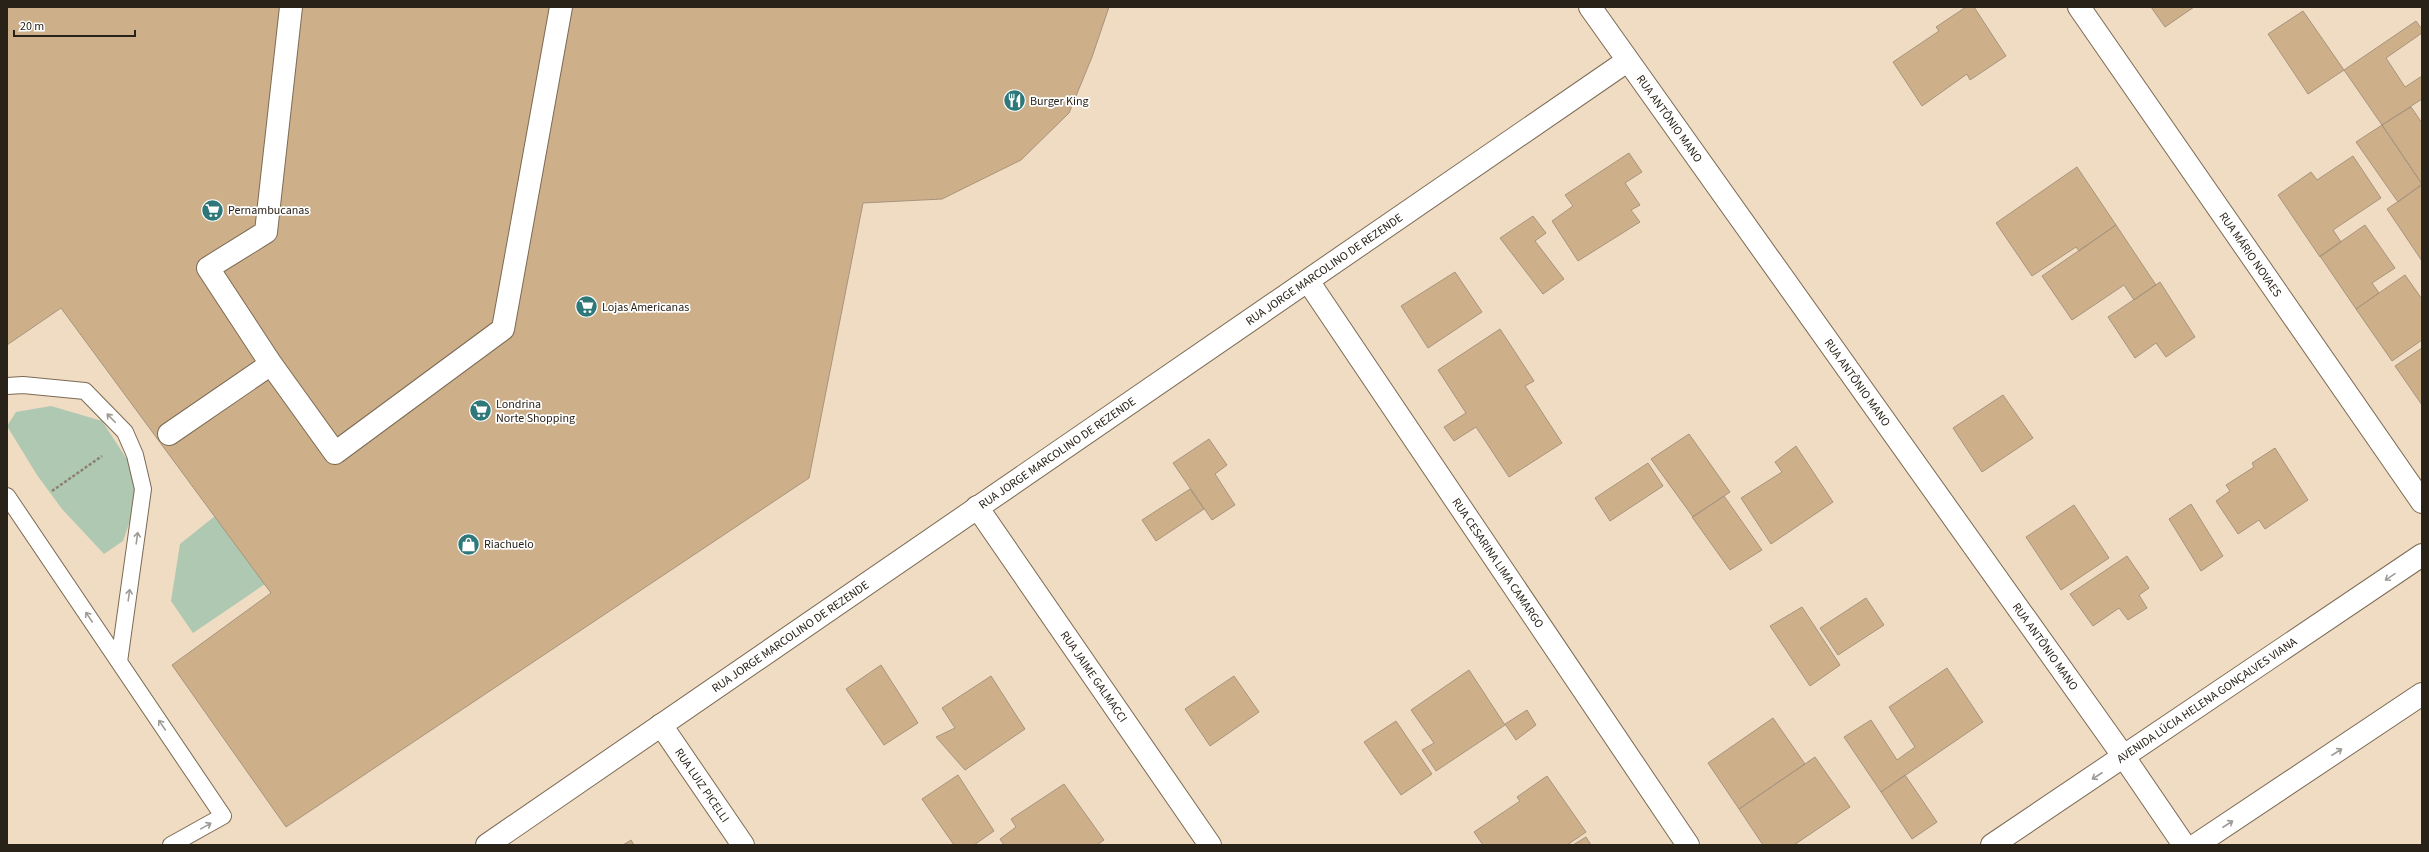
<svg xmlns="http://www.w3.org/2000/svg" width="2429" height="852" font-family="'Source Sans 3',sans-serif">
<rect width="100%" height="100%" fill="#f0dcc3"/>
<path fill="#aec8b1" d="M 51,406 L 102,421 L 134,470 L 135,506 L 123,541 L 104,554 L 62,509 L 37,475 L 7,426 L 16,412 Z
M 215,516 L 265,584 L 193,633 L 171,601 L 180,544 Z"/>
<path fill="#cdb08a" stroke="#a7947d" d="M 7,7 L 1109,7 L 1092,57 L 1069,113 L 1021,160 L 942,199 L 863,203 L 809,478 L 286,827 L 172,665 L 271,593 L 61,308 L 7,345 Z
M 1966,7 L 1974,7 L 2006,56 L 1970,80 L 1967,74 L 1922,106 L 1893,62 L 1939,31 L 1936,27 Z
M 2151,7 L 2194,7 L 2165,27 Z
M 2303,11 L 2344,70 L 2308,94 L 2268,34 Z
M 2416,21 L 2422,29 L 2422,33 L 2386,58 L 2405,87 L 2422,76 L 2422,99 L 2382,125 L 2344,70 Z
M 2411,107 L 2422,123 L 2422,184 L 2382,125 Z
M 2382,125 L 2422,184 L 2398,202 L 2356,142 Z
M 1629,153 L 1642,172 L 1625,183 L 1640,205 L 1631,210 L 1640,222 L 1578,261 L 1552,221 L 1573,206 L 1565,195 Z
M 2353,156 L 2381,198 L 2333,230 L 2341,242 L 2320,257 L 2278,195 L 2311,172 L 2317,180 Z
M 2077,167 L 2116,225 L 2079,251 L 2076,247 L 2032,276 L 1996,223 Z
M 2422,185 L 2422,261 L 2387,209 Z
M 1533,216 L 1546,233 L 1535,241 L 1564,279 L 1543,294 L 1500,238 Z
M 2116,225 L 2156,285 L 2134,300 L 2124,285 L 2072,320 L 2042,276 Z
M 2365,225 L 2395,268 L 2372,283 L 2379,293 L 2356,309 L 2320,256 Z
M 1455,272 L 1482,312 L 1428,348 L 1401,306 Z
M 2405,275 L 2422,299 L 2422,340 L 2392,361 L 2356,309 Z
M 2160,282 L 2195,337 L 2166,357 L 2156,343 L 2135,358 L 2108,317 Z
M 1500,329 L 1534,381 L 1525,386 L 1562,443 L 1509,477 L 1476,427 L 1454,441 L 1444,427 L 1466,413 L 1438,370 Z
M 2422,348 L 2422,405 L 2395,366 Z
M 2003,395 L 2033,438 L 1982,472 L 1953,428 Z
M 1689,434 L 1730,492 L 1693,517 L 1651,459 Z
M 1209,439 L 1227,465 L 1215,474 L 1235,505 L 1212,520 L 1173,463 Z
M 1796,446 L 1833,502 L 1771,544 L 1741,498 L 1782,472 L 1775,462 Z
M 2275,448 L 2308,500 L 2265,529 L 2259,520 L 2238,534 L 2216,501 L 2230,491 L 2226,485 L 2254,467 L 2252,463 Z
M 1648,463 L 1663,486 L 1610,521 L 1595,498 Z
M 1190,489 L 1204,509 L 1156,541 L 1142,520 Z
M 1724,496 L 1762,550 L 1730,570 L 1692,517 Z
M 2191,504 L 2223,556 L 2201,571 L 2169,519 Z
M 2074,505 L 2109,558 L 2061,590 L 2026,537 Z
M 2127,556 L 2149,588 L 2139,595 L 2147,608 L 2128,620 L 2119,608 L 2093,626 L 2070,594 Z
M 1866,598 L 1884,625 L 1838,655 L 1820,628 Z
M 1802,607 L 1840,665 L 1810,686 L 1770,626 Z
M 881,665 L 918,723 L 884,745 L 846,689 Z
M 1947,668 L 1983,722 L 1881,792 L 1844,737 L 1871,720 L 1897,760 L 1915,747 L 1889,707 Z
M 1469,670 L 1505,725 L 1436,771 L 1422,750 L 1434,743 L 1411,710 Z
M 991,676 L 1025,729 L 965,770 L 936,737 L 955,728 L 942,708 Z
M 1234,676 L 1259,712 L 1210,746 L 1185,709 Z
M 1527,710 L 1536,725 L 1516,740 L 1505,724 Z
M 1773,718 L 1805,764 L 1739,809 L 1708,763 Z
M 1396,721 L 1432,774 L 1401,795 L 1364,742 Z
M 1815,757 L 1850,807 L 1794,845 L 1763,845 L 1739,809 Z
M 958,775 L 994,831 L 974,845 L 954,845 L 922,799 Z
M 1905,775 L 1937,822 L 1912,839 L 1881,792 Z
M 1547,776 L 1586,832 L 1567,845 L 1483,845 L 1474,832 L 1520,801 L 1517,797 Z
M 1064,784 L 1104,840 L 1097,845 L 1004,845 L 1000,839 L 1016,827 L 1011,819 Z
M 1586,837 L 1591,845 L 1573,845 Z
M 631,840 L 634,845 L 623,845 Z"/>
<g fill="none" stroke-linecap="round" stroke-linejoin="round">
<defs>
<path id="service" d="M 7,386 L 23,385 L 85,391 L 125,432 L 135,455 L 143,489 L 119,662
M 7,496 L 223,816 L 171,845"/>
<path id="pedestrian" d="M 291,7 L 266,232 L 208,268 L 271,364 L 335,453 L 503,329 L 561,7
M 169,434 L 271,364"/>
<g id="minor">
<path id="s1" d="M 1590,7 L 2124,757 L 2184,845"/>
<path id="s2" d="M 2079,7 L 2422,502"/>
<path id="s3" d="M 1308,281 L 1688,845"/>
<path id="s4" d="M 977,507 L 1210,845"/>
<path id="s5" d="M 661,725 L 743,845"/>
<path id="s6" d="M 487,845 L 1627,61"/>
</g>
<g id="tertiary">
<path id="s7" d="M 1992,845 L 2422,555"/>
<path d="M 2196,845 L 2422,694"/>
</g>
</defs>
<use href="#service" stroke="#7c6a54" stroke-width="18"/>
<use href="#pedestrian" stroke="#7c6a54" stroke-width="24"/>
<use href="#minor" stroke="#7c6a54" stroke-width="24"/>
<use href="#tertiary" stroke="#7c6a54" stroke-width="24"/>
<path stroke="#8d806e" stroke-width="2.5" stroke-dasharray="3 2" stroke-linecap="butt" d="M 52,491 L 102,456"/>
<use href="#service" stroke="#fff" stroke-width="16"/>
<use href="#pedestrian" stroke="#fff" stroke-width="22"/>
<use href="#minor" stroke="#fff" stroke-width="22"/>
<use href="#tertiary" stroke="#fff" stroke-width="22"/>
</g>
<defs><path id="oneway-shaft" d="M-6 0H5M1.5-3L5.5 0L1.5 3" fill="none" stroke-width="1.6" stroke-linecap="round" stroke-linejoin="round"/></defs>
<g stroke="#9f9c97">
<use href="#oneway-shaft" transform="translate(111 418) rotate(-134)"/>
<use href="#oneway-shaft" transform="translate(137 538) rotate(-82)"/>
<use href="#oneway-shaft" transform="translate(2390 577) rotate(146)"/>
<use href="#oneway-shaft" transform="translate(129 595) rotate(-82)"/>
<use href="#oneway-shaft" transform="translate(89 617) rotate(-124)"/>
<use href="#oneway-shaft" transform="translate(162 725) rotate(-124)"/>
<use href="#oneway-shaft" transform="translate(2337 752) rotate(-33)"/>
<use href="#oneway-shaft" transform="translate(2097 776) rotate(147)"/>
<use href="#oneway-shaft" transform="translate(2228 824) rotate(-33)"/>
<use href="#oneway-shaft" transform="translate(206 826) rotate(-29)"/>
</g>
<defs>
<symbol id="restaurant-disc" viewBox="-11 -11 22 22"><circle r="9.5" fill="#2e7879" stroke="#fff"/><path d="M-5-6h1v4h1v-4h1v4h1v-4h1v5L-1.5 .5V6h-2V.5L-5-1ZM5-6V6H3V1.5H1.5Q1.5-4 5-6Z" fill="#fff"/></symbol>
<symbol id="supermarket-disc" viewBox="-11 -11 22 22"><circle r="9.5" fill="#2e7879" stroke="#fff"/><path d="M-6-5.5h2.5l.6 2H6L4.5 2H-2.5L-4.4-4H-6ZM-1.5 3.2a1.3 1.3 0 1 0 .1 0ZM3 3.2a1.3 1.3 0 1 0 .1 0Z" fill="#fff"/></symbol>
<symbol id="shop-disc" viewBox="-11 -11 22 22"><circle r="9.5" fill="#2e7879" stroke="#fff"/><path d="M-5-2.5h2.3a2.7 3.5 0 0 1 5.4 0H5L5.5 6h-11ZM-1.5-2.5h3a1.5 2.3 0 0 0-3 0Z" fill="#fff"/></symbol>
</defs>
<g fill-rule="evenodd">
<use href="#restaurant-disc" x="1002" y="88" width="25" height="25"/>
<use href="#supermarket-disc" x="200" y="198" width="25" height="25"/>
<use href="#supermarket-disc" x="574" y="294" width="25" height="25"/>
<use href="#supermarket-disc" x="468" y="398" width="25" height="25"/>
<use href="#shop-disc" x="456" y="532" width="25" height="25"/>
</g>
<g text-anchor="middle" stroke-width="3.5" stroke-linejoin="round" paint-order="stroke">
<g font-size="12" fill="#292218" stroke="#fff" text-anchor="start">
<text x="1030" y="105">Burger King</text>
<text x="228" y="214">Pernambucanas</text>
<text x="602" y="311">Lojas Americanas</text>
<text x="496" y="408">Londrina<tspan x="496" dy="14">Norte Shopping</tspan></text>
<text x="484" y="548">Riachuelo</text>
</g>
<g font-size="12" fill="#292218" stroke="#fff">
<text dy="4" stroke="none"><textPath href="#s1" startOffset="137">RUA ANTÔNIO MANO</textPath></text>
<text dy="4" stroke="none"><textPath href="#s2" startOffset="301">RUA MÁRIO NOVAES</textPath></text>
<text dy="4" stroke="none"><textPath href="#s6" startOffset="1016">RUA JORGE MARCOLINO DE REZENDE</textPath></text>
<text dy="4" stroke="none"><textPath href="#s1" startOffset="461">RUA ANTÔNIO MANO</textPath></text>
<text dy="4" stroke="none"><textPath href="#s6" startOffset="692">RUA JORGE MARCOLINO DE REZENDE</textPath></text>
<text dy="4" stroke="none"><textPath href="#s3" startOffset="340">RUA CESARINA LIMA CAMARGO</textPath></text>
<text dy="4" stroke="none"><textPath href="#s6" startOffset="368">RUA JORGE MARCOLINO DE REZENDE</textPath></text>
<text dy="4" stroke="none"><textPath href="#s1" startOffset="785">RUA ANTÔNIO MANO</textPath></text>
<text dy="4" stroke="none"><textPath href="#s4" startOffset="206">RUA JAIME GALMACCI</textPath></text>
<text dy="4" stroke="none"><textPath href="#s7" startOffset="259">AVENIDA LÚCIA HELENA GONÇALVES VIANA</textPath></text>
<text dy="4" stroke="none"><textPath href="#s5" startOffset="73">RUA LUIZ PICELLI</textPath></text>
</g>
</g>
<rect width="2429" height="852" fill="none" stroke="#292218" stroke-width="16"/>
<path d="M14 30v6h121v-6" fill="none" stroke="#292218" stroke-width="2"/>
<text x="20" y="30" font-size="12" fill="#292218" stroke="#ffffff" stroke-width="3" paint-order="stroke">20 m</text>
</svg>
